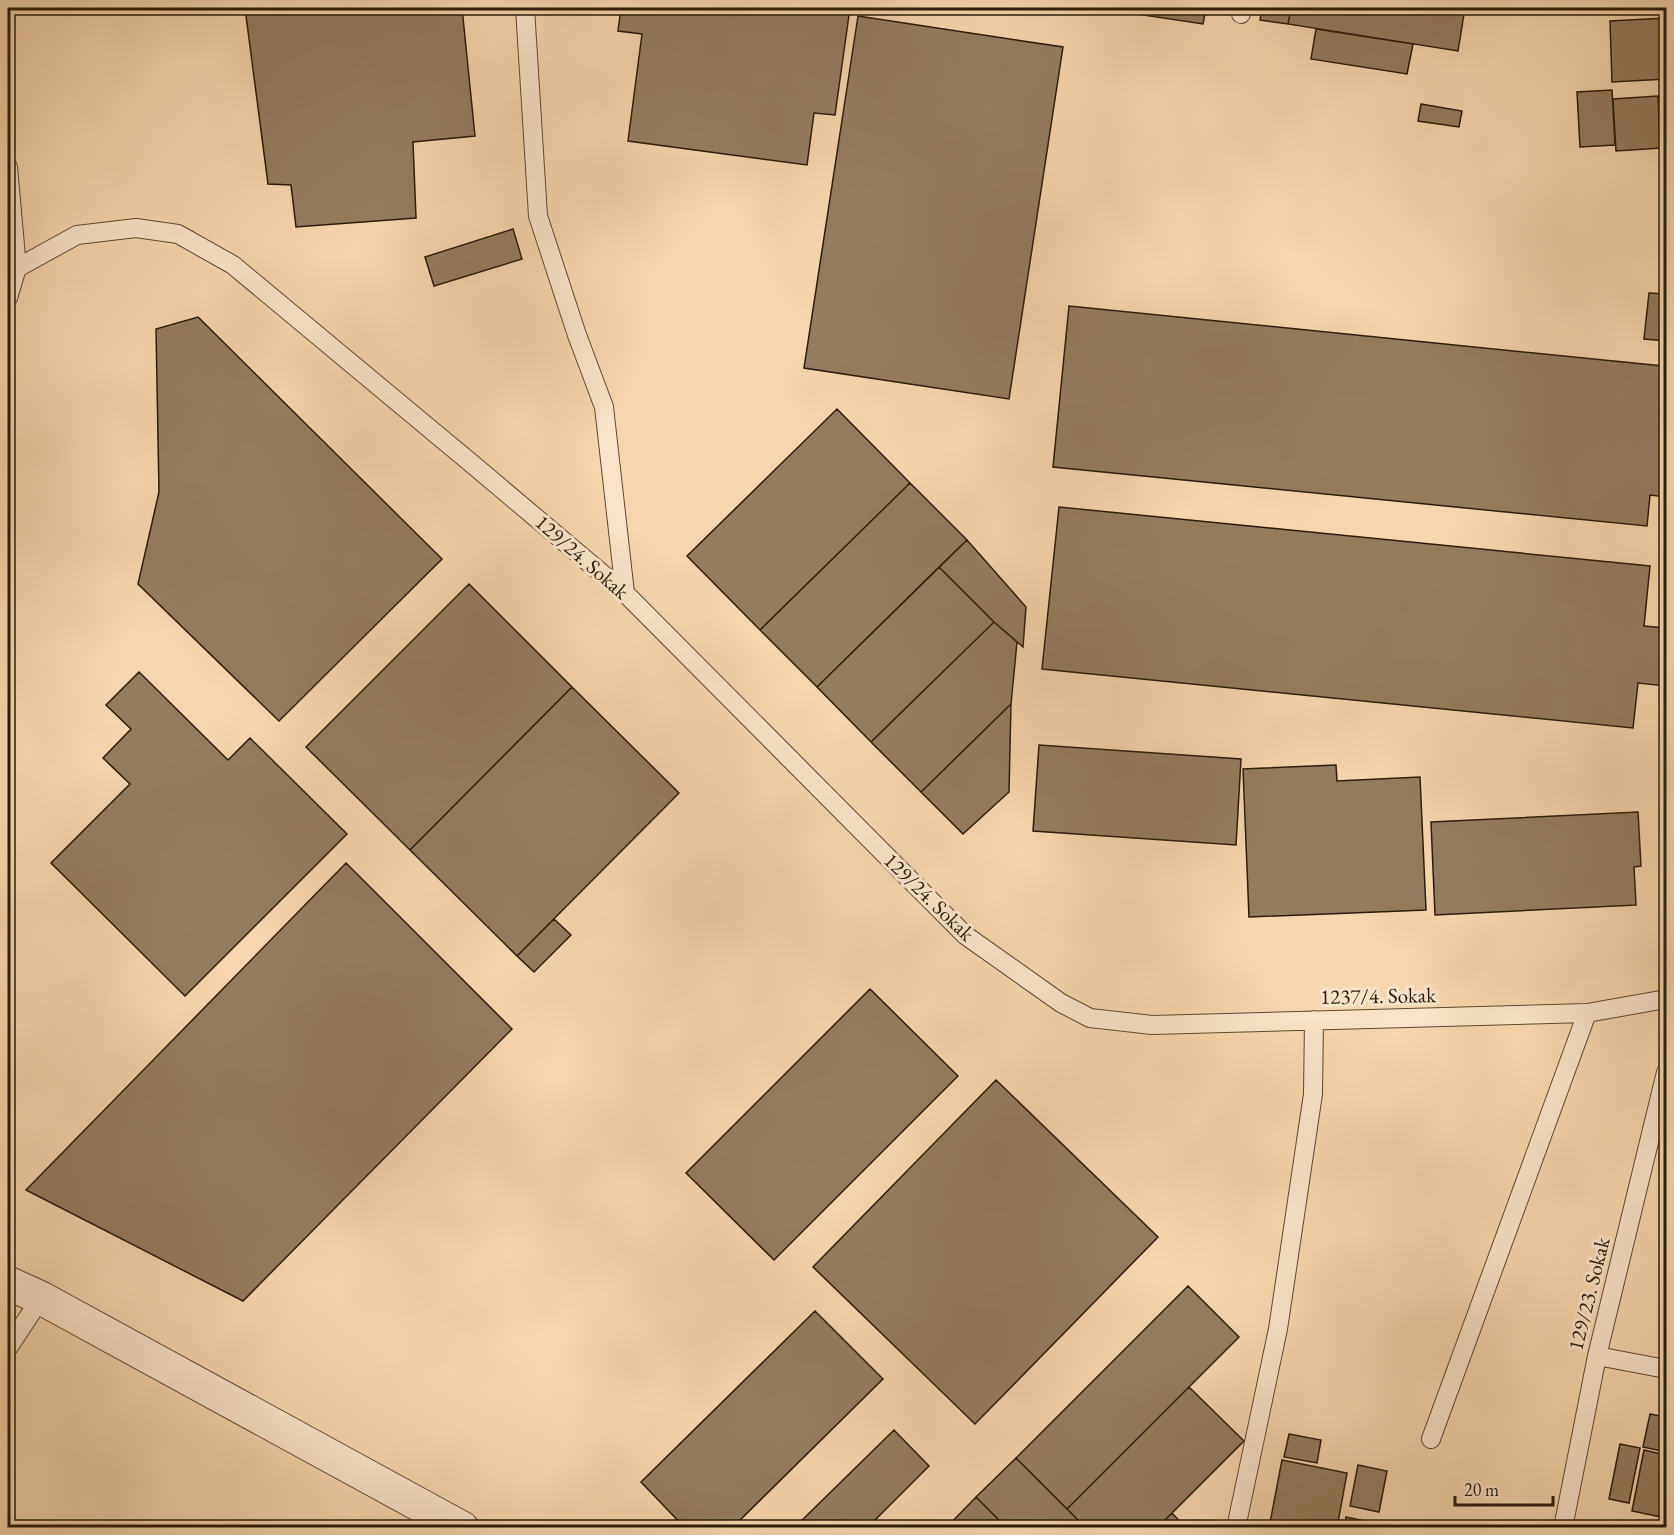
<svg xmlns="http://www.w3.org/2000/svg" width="1674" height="1535" font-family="'EB Garamond',serif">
<rect width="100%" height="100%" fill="#f6d6ac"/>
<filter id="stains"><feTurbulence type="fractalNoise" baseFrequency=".00333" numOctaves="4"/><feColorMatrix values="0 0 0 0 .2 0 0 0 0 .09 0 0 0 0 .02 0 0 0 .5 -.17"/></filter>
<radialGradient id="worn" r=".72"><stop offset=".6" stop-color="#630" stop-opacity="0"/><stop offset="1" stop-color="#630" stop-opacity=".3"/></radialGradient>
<path fill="#947d5f" stroke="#291c0b" stroke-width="1.5" d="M 245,8 L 462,8 L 475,136 L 413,142 L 416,218 L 296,227 L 291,185 L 268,184 Z
M 621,8 L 850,8 L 835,115 L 814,113 L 807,165 L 628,141 L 642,34 L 618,31 Z
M 1097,8 L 1206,8 L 1203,24 Z
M 1262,8 L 1291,8 L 1288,24 L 1260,20 Z
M 1291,8 L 1465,8 L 1458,51 L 1288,24 Z
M 858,16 L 1063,47 L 1009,399 L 804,368 Z
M 1666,18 L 1666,79 L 1612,82 L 1610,21 Z
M 1316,29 L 1413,44 L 1407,74 L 1311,59 Z
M 1612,90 L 1615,145 L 1580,147 L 1577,92 Z
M 1658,96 L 1661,148 L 1616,151 L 1613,99 Z
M 1658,96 L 1666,96 L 1666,142 L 1660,142 Z
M 1421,104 L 1462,111 L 1459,127 L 1418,121 Z
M 513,229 L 522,259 L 434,286 L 425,257 Z
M 1649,293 L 1666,294 L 1666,341 L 1644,339 Z
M 1069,306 L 1663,366 L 1659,414 L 1666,414 L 1666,497 L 1650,495 L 1647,526 L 1053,467 Z
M 198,317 L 442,559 L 279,721 L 138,584 L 159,492 L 156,329 Z
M 837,409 L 910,483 L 760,630 L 687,556 Z
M 910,483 L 967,540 L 817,687 L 760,630 Z
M 1059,507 L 1650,566 L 1644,626 L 1666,628 L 1666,686 L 1638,683 L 1633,728 L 1042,669 Z
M 967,540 L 1026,607 L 1023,647 L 994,622 L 939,567 Z
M 939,567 L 994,622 L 871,742 L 817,687 Z
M 469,584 L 572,687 L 410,850 L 306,747 Z
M 994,622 L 1017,642 L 1011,704 L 921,792 L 871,742 Z
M 139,672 L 228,760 L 250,738 L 347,834 L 185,996 L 51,863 L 130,784 L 103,758 L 131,729 L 106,705 Z
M 572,687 L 679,793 L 517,956 L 410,850 Z
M 1011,704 L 1009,792 L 963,834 L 921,792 Z
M 1039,745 L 1241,759 L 1236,845 L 1033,831 Z
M 1336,765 L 1337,781 L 1420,777 L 1426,910 L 1249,917 L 1243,769 Z
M 1638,812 L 1641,866 L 1634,867 L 1636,905 L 1435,915 L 1431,822 Z
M 346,863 L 512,1029 L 243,1301 L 26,1190 Z
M 554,919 L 571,935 L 534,972 L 517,956 Z
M 870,989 L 958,1076 L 774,1260 L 686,1173 Z
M 996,1080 L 1158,1237 L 975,1424 L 813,1267 Z
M 1188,1286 L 1239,1337 L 1067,1509 L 1016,1458 Z
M 815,1311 L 883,1379 L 732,1528 L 685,1528 L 641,1482 Z
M 1189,1387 L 1244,1441 L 1157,1528 L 1086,1528 L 1067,1509 Z
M 1650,1414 L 1666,1417 L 1666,1452 L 1643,1447 Z
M 894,1430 L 929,1466 L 867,1528 L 794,1528 Z
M 1289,1434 L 1321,1440 L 1317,1463 L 1284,1457 Z
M 1620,1444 L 1640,1448 L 1629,1503 L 1609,1499 Z
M 1644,1450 L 1666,1455 L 1666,1518 L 1632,1511 Z
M 1016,1458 L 1086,1528 L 1007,1528 L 976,1497 Z
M 1282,1460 L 1347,1473 L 1337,1528 L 1269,1528 Z
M 1358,1465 L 1387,1471 L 1379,1512 L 1350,1506 Z
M 976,1497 L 1007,1528 L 946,1528 Z
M 1172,1513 L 1186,1528 L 1157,1528 Z
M 1346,1517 L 1400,1528 L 1344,1528 Z"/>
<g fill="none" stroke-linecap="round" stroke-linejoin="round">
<defs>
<path id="service" d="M 525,8 L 538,216 L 577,335 L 604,407 L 625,593
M 1241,14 L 1242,8
M 8,167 L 17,268 L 8,298
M 17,268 L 77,235 L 136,228 L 178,234 L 233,265 L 477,468 L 625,593 L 965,935 L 1061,1003 L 1090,1018 L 1152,1025 L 1587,1013 L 1666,999
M 8,1348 L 41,1298
M 1597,1356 L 1666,1369
M 1431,1439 L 1587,1013
M 1236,1528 L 1278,1329 L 1313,1094 L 1314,1020
M 1563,1528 L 1597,1356 L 1666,1072"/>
<path id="minor" d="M 8,1283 L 41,1298 L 462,1528"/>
</defs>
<use href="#service" stroke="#5c4a33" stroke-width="20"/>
<use href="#minor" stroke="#5c4a33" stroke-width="35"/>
<use href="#service" stroke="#f9e4c9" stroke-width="18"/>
<use href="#minor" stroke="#f9e4c9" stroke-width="33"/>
</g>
<g text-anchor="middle" stroke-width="6" stroke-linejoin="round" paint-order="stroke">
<g font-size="21" fill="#291c0b" stroke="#f9e4c9">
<text transform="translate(582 557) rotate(41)" y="7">129/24. Sokak</text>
<text transform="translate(929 897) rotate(44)" y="7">129/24. Sokak</text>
<text transform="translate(1378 996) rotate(-1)" y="7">1237/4. Sokak</text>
<text transform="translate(1589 1294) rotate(-76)" y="7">129/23. Sokak</text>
</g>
</g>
<rect width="1674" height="1535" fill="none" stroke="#f6d6ac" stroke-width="30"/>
<rect x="9" y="9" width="1656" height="1517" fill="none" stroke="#291c0b" stroke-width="3"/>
<rect x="15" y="15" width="1644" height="1505" fill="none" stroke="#291c0b" stroke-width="1.5"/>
<path d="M1455 1496v9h98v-9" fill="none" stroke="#291c0b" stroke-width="3"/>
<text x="1464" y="1496" font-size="18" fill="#291c0b" stroke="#f9e4c9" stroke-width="4.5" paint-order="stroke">20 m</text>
<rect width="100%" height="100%" filter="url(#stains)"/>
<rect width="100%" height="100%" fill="url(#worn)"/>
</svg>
